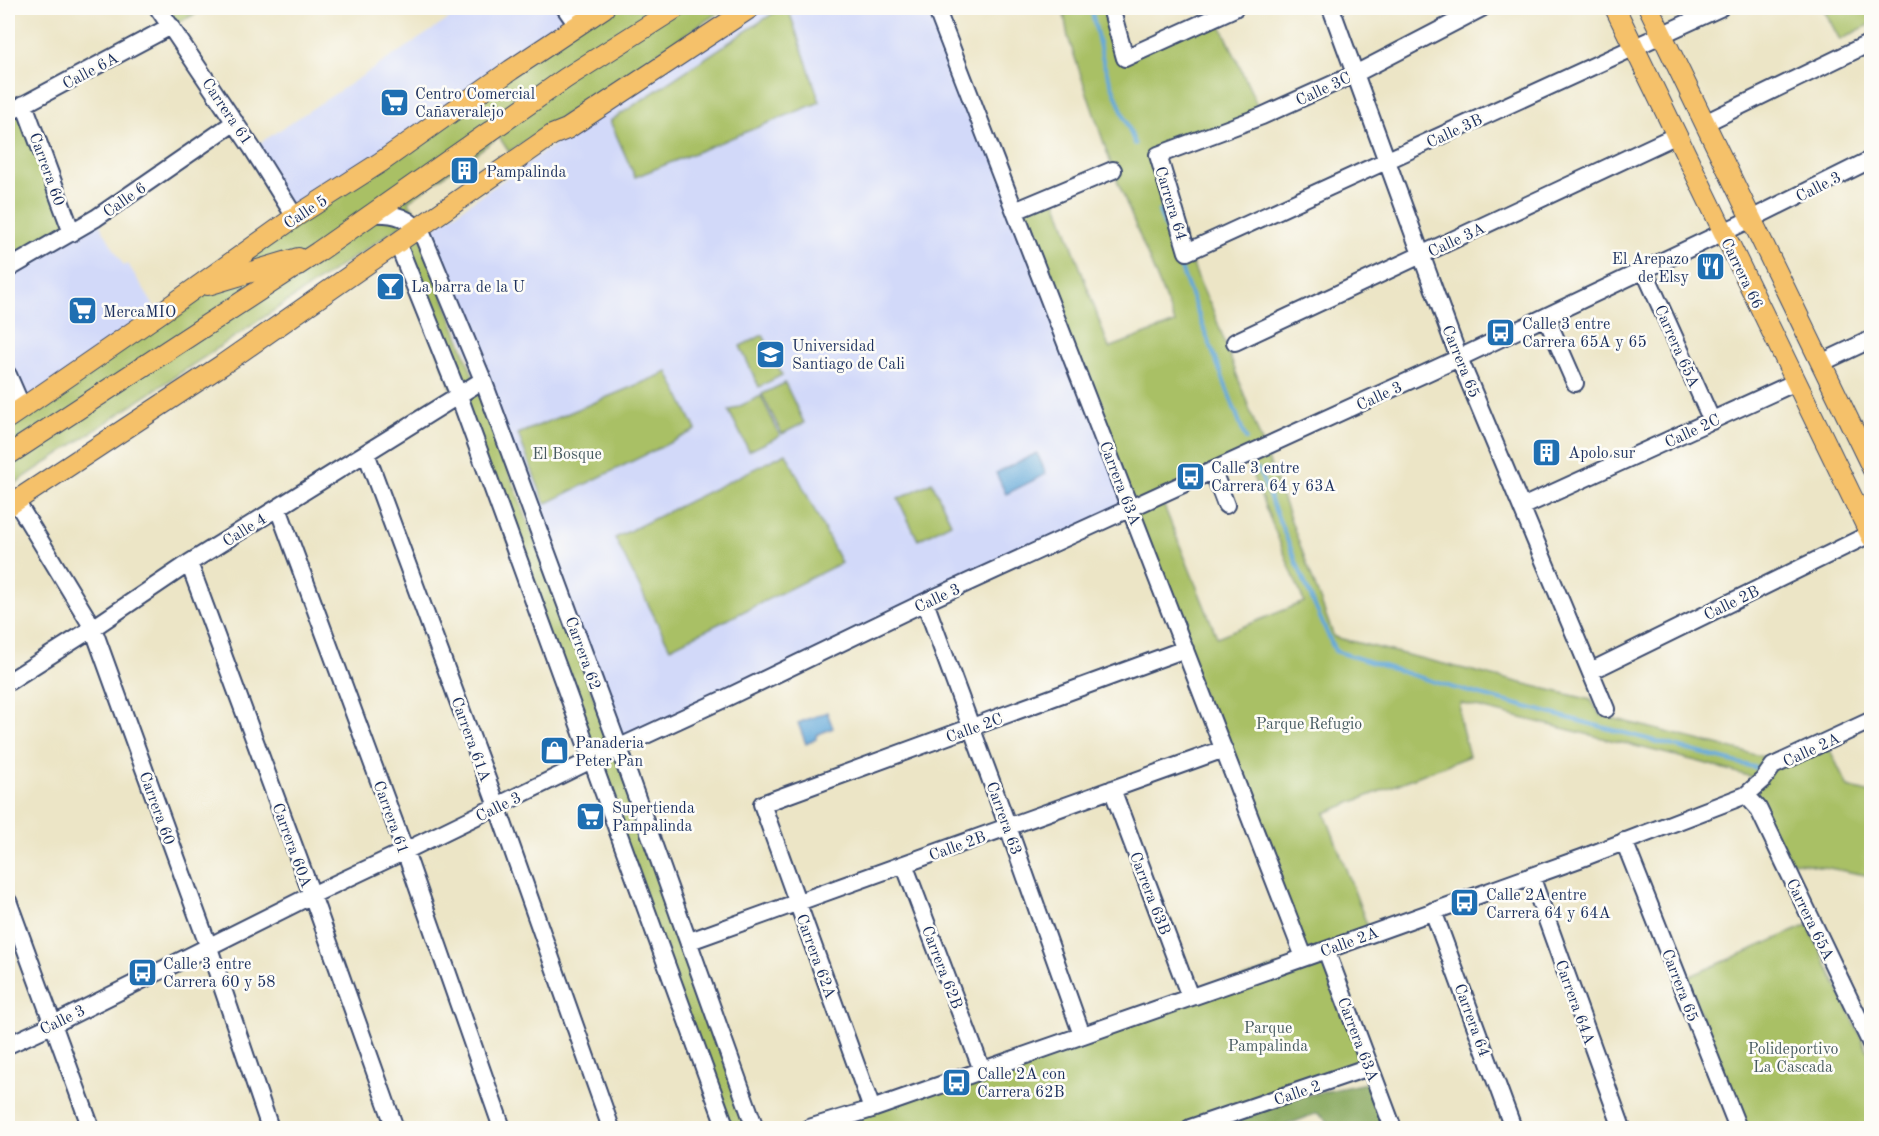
<svg xmlns="http://www.w3.org/2000/svg" width="1879" height="1136" font-family="'Old Standard TT',serif">
<rect width="100%" height="100%" fill="#fdfcf7"/>
<filter id="ink" filterUnits="userSpaceOnUse"><feTurbulence type="fractalNoise" baseFrequency=".0167" numOctaves="2"/><feDisplacementMap in="SourceGraphic" scale="12" xChannelSelector="R" yChannelSelector="G"/><feConvolveMatrix kernelMatrix="1 2 1 2 8 2 1 2 1" color-interpolation-filters="sRGB"/></filter>
<filter id="wash" filterUnits="userSpaceOnUse"><feTurbulence type="fractalNoise" baseFrequency=".008" numOctaves="4" result="noise"/><feDisplacementMap in="SourceGraphic" scale="24" xChannelSelector="R" yChannelSelector="G"/><feGaussianBlur stdDeviation="1.35" result="paint"/><feColorMatrix in="noise" values="0 0 0 0 0 0 0 0 0 0 0 0 0 0 0 0 0 1.4 0 .05"/><feComposite in="paint" operator="in"/></filter>
<g filter="url(#wash)">
<rect width="100%" height="100%" fill="#ece5c6"/>
<path fill="#d2d9f9" d="M 466,8 L 565,8 L 577,25 L 295,217 L 252,148 Z
M 750,8 L 936,8 L 1131,508 L 619,748 L 423,236 Z
M 96,218 L 124,266 L 128,264 L 159,314 L 22,407 L 8,375 L 8,269 Z"/>
<path fill="#a9c065" stroke="#627862" stroke-width="1.5" fill-rule="evenodd" d="M 158,8 L 207,8 L 171,26 Z
M 604,8 L 725,8 L 509,152 L 499,137 L 408,201 L 417,215 L 8,488 L 8,418 Z
M 781,8 L 788,8 L 820,102 L 635,177 L 610,121 Z
M 1063,8 L 1111,8 L 1125,58 L 1217,16 L 1262,116 L 1158,155 L 1187,252 C 1196,269 1200,288 1211,305 L 1334,637 L 1591,700 L 1600,715 L 1783,762 L 1826,742 L 1848,787 L 1871,793 L 1871,876 L 1782,859 L 1746,795 L 1762,780 L 1700,762 L 1460,703 L 1460,721 L 1469,756 L 1325,813 L 1370,933 L 1326,950 L 1369,1067 L 1190,1128 L 809,1128 L 1304,957 L 1015,211 L 1054,195 L 1109,348 L 1175,323 L 1113,170 L 1068,37 ZM 1245,457 L 1304,602 L 1217,637 L 1160,496 Z
M 1823,8 L 1871,8 L 1871,27 L 1870,24 L 1840,40 Z
M 24,104 L 72,233 L 8,269 L 8,113 Z
M 418,229 L 755,1128 L 726,1128 L 397,242 Z
M 763,335 L 782,375 L 759,387 L 740,346 Z
M 668,372 L 696,430 L 545,504 L 518,434 Z
M 785,383 L 804,423 L 782,434 L 762,394 Z
M 761,396 L 780,436 L 749,451 L 729,411 Z
M 786,453 L 841,563 L 670,648 L 615,538 Z
M 932,482 L 951,523 L 918,540 L 898,499 Z
M 1808,925 L 1871,1058 L 1871,1128 L 1746,1128 L 1686,978 Z"/>
<path fill="#86a65a" stroke="#506a5c" stroke-width="1.5" d="M 1366,1083 L 1384,1128 L 1332,1128 L 1332,1125 L 1317,1113 L 1279,1128 L 1212,1128 L 1303,1096 Z"/>
<path fill="#64a9d9" stroke="#406c9c" stroke-width="1.5" d="M 1037,453 L 1046,474 L 1006,494 L 996,473 Z
M 827,712 L 833,728 L 816,735 L 816,739 L 806,744 L 798,723 Z"/>
<g fill="none" stroke-linecap="round" stroke-linejoin="round">
<path stroke="#64a9d9" stroke-width="4" d="M 1091,8 L 1104,65 L 1135,144
M 1159,211 L 1246,439
M 1258,469 L 1310,595 L 1335,651 L 1451,687 L 1757,768"/>
</g>
</g>
<g filter="url(#ink)">
<g fill="none" stroke-linecap="round" stroke-linejoin="round">
<defs>
<path id="minor" d="M 158,8 L 252,148 L 295,217
M 565,8 L 577,25
M 936,8 L 1304,957
M 1111,8 L 1125,58 L 1235,8
M 1331,8 L 1459,358 L 1606,709
M 1482,8 L 1355,74 L 1262,116 L 1158,155 L 1187,252 L 1720,8
M 24,104 L 72,233
M 8,113 L 171,26
M 1705,123 L 1872,42
M 1015,211 L 1113,170
M 373,214 C 395,213 410,217 423,236 L 483,380 L 619,748 L 755,1128
M 397,242 L 459,396 L 726,1128
M 8,269 L 96,218 L 235,122
M 1644,270 L 1712,421
M 1546,317 L 1575,383
M 1235,342 L 1677,135
M 1821,363 L 1872,339
M 8,375 L 22,407
M 366,453 L 497,806 L 611,1128
M 1213,471 L 1226,505
M 16,501 L 93,628 L 208,945 L 270,1128
M 1522,507 L 1796,382
M 278,508 L 405,851 L 502,1128
M 189,563 L 312,895 L 395,1128
M 925,602 L 1008,827 L 1082,1035
M 1591,671 L 1872,533
M 8,682 L 93,628 L 189,563 L 483,380
M 1112,789 L 1190,997
M 1746,795 L 1758,808 L 1872,1046
M 1624,841 L 1738,1128
M 904,864 L 982,1070
M 1531,876 L 1622,1128
M 8,901 L 91,1128
M 1433,911 L 1513,1128
M 690,941 L 1224,749
M 1326,950 L 1393,1128
M 8,1045 L 54,1024 L 312,895 L 405,851 L 583,764 L 724,699 L 925,602 L 1459,358 L 1751,219 L 1872,159
M 872,1109 L 762,804 L 1185,649
M 809,1128 L 872,1109 L 1326,950 L 1582,858 L 1746,795 L 1763,780 L 1773,766 L 1872,720
M 1190,1128 L 1369,1067"/>
<path id="major" d="M 1615,8 L 1872,538
M 1649,8 L 1872,468
M 208,285 L 298,258
M 8,418 L 159,314 L 295,217 L 381,162 L 511,70 L 604,8
M 8,455 L 318,252 L 566,78 L 676,8
M 8,506 L 222,365 L 552,135 L 567,129 L 750,8"/>
</defs>
<use href="#minor" stroke="#3a4a6e" stroke-width="20"/>
<use href="#major" stroke="#3a4a6e" stroke-width="22"/>
<use href="#minor" stroke="#fff" stroke-width="16"/>
<use href="#major" stroke="#f5c16b" stroke-width="20"/>
</g>
</g>
<defs>
<symbol id="supermarket-square" viewBox="-11 -11 22 22"><rect x="-9" y="-9" width="18" height="18" rx="4" fill="#1f6fb2" stroke="#fdfcf7"/><path d="M-6-5.5h2.5l.6 2H6L4.5 2H-2.5L-4.4-4H-6ZM-1.5 3.2a1.3 1.3 0 1 0 .1 0ZM3 3.2a1.3 1.3 0 1 0 .1 0Z" fill="#fff"/></symbol>
<symbol id="building-square" viewBox="-11 -11 22 22"><rect x="-9" y="-9" width="18" height="18" rx="4" fill="#1f6fb2" stroke="#fdfcf7"/><path d="M-4-6H4V6H1V3H-1V6H-4ZM-2.5-4.3h1.7v1.8h-1.7ZM.8-4.3h1.7v1.8H.8ZM-2.5-1h1.7V.8h-1.7ZM.8-1h1.7V.8H.8Z" fill="#fff"/></symbol>
<symbol id="restaurant-square" viewBox="-11 -11 22 22"><rect x="-9" y="-9" width="18" height="18" rx="4" fill="#1f6fb2" stroke="#fdfcf7"/><path d="M-5-6h1v4h1v-4h1v4h1v-4h1v5L-1.5 .5V6h-2V.5L-5-1ZM5-6V6H3V1.5H1.5Q1.5-4 5-6Z" fill="#fff"/></symbol>
<symbol id="bar-square" viewBox="-11 -11 22 22"><rect x="-9" y="-9" width="18" height="18" rx="4" fill="#1f6fb2" stroke="#fdfcf7"/><path d="M-6-5H6L.8 .8V4.5H3.5V6h-7V4.5H-.8V.8Z" fill="#fff"/></symbol>
<symbol id="bus-square" viewBox="-11 -11 22 22"><rect x="-9" y="-9" width="18" height="18" rx="4" fill="#1f6fb2" stroke="#fdfcf7"/><path d="M-5-6H5V4H4V6H2V4H-2V6H-4V4H-5ZM-3.5-4V0h7V-4ZM-3.5 1.2v1.5H-2V1.2ZM2 1.2v1.5H3.5V1.2Z" fill="#fff"/></symbol>
<symbol id="university-square" viewBox="-11 -11 22 22"><rect x="-9" y="-9" width="18" height="18" rx="4" fill="#1f6fb2" stroke="#fdfcf7"/><path d="M0-5L7-2L0 1L-7-2ZM-4 1L0 2.5L4 1V4Q0 6-4 4Z" fill="#fff"/></symbol>
<symbol id="shop-square" viewBox="-11 -11 22 22"><rect x="-9" y="-9" width="18" height="18" rx="4" fill="#1f6fb2" stroke="#fdfcf7"/><path d="M-5-2.5h2.3a2.7 3.5 0 0 1 5.4 0H5L5.5 6h-11ZM-1.5-2.5h3a1.5 2.3 0 0 0-3 0Z" fill="#fff"/></symbol>
</defs>
<g fill-rule="evenodd">
<use href="#supermarket-square" x="378" y="86" width="33" height="33"/>
<use href="#building-square" x="448" y="154" width="33" height="33"/>
<use href="#restaurant-square" x="1694" y="250" width="33" height="33"/>
<use href="#bar-square" x="374" y="270" width="33" height="33"/>
<use href="#supermarket-square" x="66" y="294" width="33" height="33"/>
<use href="#bus-square" x="1484" y="316" width="33" height="33"/>
<use href="#university-square" x="754" y="338" width="33" height="33"/>
<use href="#building-square" x="1530" y="436" width="33" height="33"/>
<use href="#bus-square" x="1174" y="460" width="33" height="33"/>
<use href="#shop-square" x="538" y="734" width="33" height="33"/>
<use href="#supermarket-square" x="574" y="800" width="33" height="33"/>
<use href="#bus-square" x="1448" y="886" width="33" height="33"/>
<use href="#bus-square" x="126" y="956" width="33" height="33"/>
<use href="#bus-square" x="940" y="1066" width="33" height="33"/>
</g>
<g text-anchor="middle" stroke-width="5" stroke-linejoin="round" paint-order="stroke">
<g font-size="16" fill="#1b2f5e" stroke="#fdfcf7">
<text transform="translate(90 70) rotate(-28)" y="6">Calle 6A</text>
<text transform="translate(1323 88) rotate(-25)" y="6">Calle 3C</text>
<text transform="translate(228 111) rotate(56)" y="6">Carrera 61</text>
<text transform="translate(1454 130) rotate(-25)" y="6">Calle 3B</text>
<text transform="translate(48 169) rotate(70)" y="6">Carrera 60</text>
<text transform="translate(1818 186) rotate(-27)" y="6">Calle 3</text>
<text transform="translate(124 199) rotate(-35)" y="6">Calle 6</text>
<text transform="translate(1172 203) rotate(73)" y="6">Carrera 64</text>
<text transform="translate(305 211) rotate(-33)" y="6">Calle 5</text>
<text transform="translate(1456 239) rotate(-25)" y="6">Calle 3A</text>
<text transform="translate(1743 273) rotate(64)" y="6">Carrera 66</text>
<text transform="translate(1678 346) rotate(66)" y="6">Carrera 65A</text>
<text transform="translate(1462 361) rotate(68)" y="6">Carrera 65</text>
<text transform="translate(1379 395) rotate(-25)" y="6">Calle 3</text>
<text transform="translate(1692 430) rotate(-25)" y="6">Calle 2C</text>
<text transform="translate(1121 483) rotate(69)" y="6">Carrera 63A</text>
<text transform="translate(244 529) rotate(-32)" y="6">Calle 4</text>
<text transform="translate(937 597) rotate(-25)" y="6">Calle 3</text>
<text transform="translate(1731 602) rotate(-26)" y="6">Calle 2B</text>
<text transform="translate(584 653) rotate(70)" y="6">Carrera 62</text>
<text transform="translate(974 727) rotate(-20)" y="6">Calle 2C</text>
<text transform="translate(472 739) rotate(70)" y="6">Carrera 61A</text>
<text transform="translate(1811 749) rotate(-25)" y="6">Calle 2A</text>
<text transform="translate(498 806) rotate(-26)" y="6">Calle 3</text>
<text transform="translate(158 808) rotate(70)" y="6">Carrera 60</text>
<text transform="translate(392 817) rotate(70)" y="6">Carrera 61</text>
<text transform="translate(1005 818) rotate(70)" y="6">Carrera 63</text>
<text transform="translate(293 845) rotate(70)" y="6">Carrera 60A</text>
<text transform="translate(957 845) rotate(-20)" y="6">Calle 2B</text>
<text transform="translate(1151 893) rotate(69)" y="6">Carrera 63B</text>
<text transform="translate(1811 919) rotate(64)" y="6">Carrera 65A</text>
<text transform="translate(1349 941) rotate(-20)" y="6">Calle 2A</text>
<text transform="translate(817 956) rotate(70)" y="6">Carrera 62A</text>
<text transform="translate(943 967) rotate(69)" y="6">Carrera 62B</text>
<text transform="translate(1681 985) rotate(69)" y="6">Carrera 65</text>
<text transform="translate(1576 1002) rotate(70)" y="6">Carrera 64A</text>
<text transform="translate(62 1019) rotate(-26)" y="6">Calle 3</text>
<text transform="translate(1473 1020) rotate(70)" y="6">Carrera 64</text>
<text transform="translate(1359 1039) rotate(69)" y="6">Carrera 63A</text>
<text transform="translate(1297 1092) rotate(-19)" y="6">Calle 2</text>
</g>
<g font-size="16" fill="#1b2f5e" stroke="#fdfcf7" text-anchor="start">
<text x="415" y="99">Centro Comercial<tspan x="415" dy="18">Cañaveralejo</tspan></text>
<text x="486" y="177">Pampalinda</text>
<text x="1689" y="264" text-anchor="end">El Arepazo<tspan x="1689" dy="18">de Elsy</tspan></text>
<text x="411" y="292">La barra de la U</text>
<text x="103" y="317">MercaMIO</text>
<text x="1522" y="329">Calle 3 entre<tspan x="1522" dy="18">Carrera 65A y 65</tspan></text>
<text x="792" y="351">Universidad<tspan x="792" dy="18">Santiago de Cali</tspan></text>
<text x="1568" y="458">Apolo sur</text>
<text x="1211" y="473">Calle 3 entre<tspan x="1211" dy="18">Carrera 64 y 63A</tspan></text>
<text x="575" y="748">Panaderia<tspan x="575" dy="18">Peter Pan</tspan></text>
<text x="612" y="813">Supertienda<tspan x="612" dy="18">Pampalinda</tspan></text>
<text x="1486" y="900">Calle 2A entre<tspan x="1486" dy="18">Carrera 64 y 64A</tspan></text>
<text x="163" y="969">Calle 3 entre<tspan x="163" dy="18">Carrera 60 y 58</tspan></text>
<text x="977" y="1079">Calle 2A con<tspan x="977" dy="18">Carrera 62B</tspan></text>
</g>
<g font-size="16" fill="#465a60" stroke="#fdfcf7">
<text x="567" y="459">El Bosque</text>
<text x="1309" y="729">Parque Refugio</text>
<text x="1268" y="1033">Parque<tspan x="1268" dy="18">Pampalinda</tspan></text>
<text x="1793" y="1054">Polideportivo<tspan x="1793" dy="18">La Cascada</tspan></text>
</g>
</g>
<rect width="1879" height="1136" fill="none" stroke="#fdfcf7" stroke-width="30"/>
</svg>
